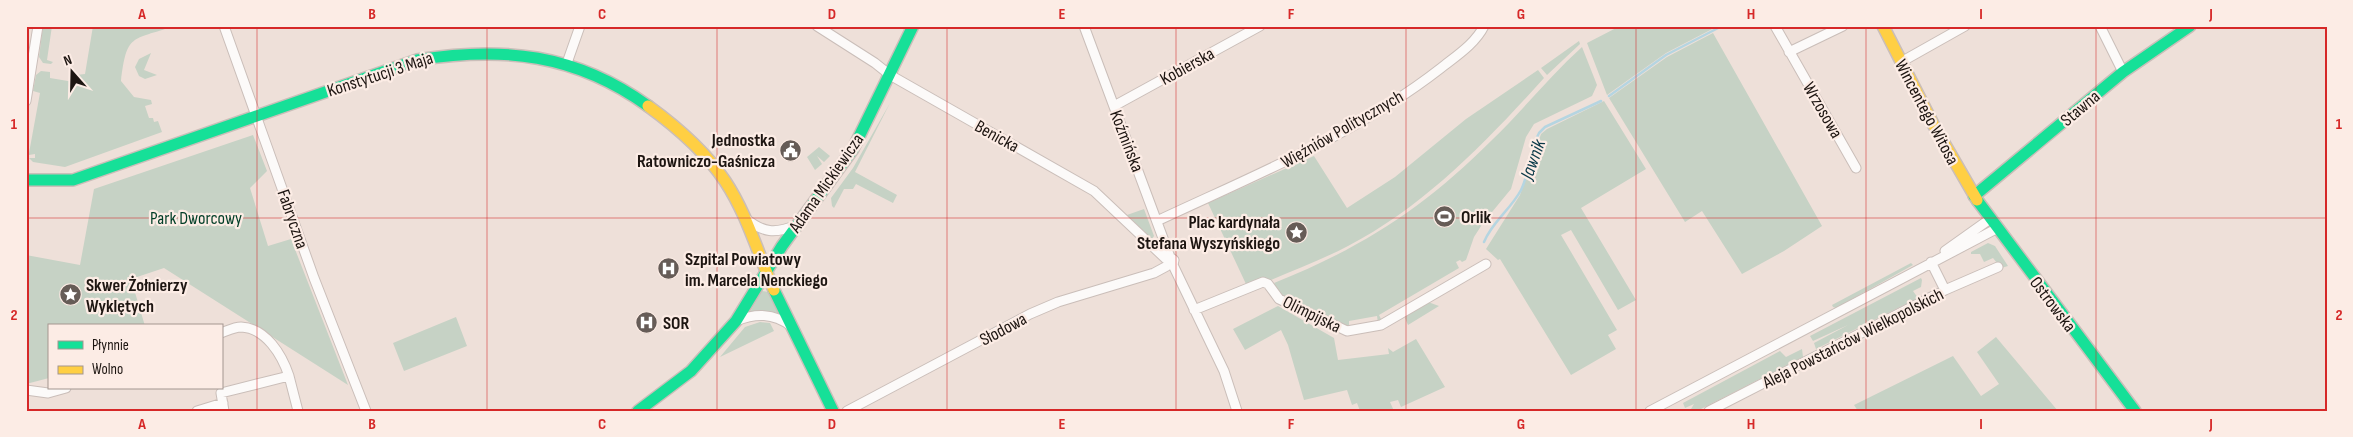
<svg xmlns="http://www.w3.org/2000/svg" width="2353" height="437" font-family="'Sofia Sans Condensed',sans-serif">
<rect width="100%" height="100%" fill="#eee0d9"/>
<path fill="#c6d2c5" d="M 43,26 L 52,26 L 47,60 L 53,62 L 51,64 L 43,63 L 39,57 Z
M 93,26 L 174,26 C 131,41 127,33 121,81 L 134,97 L 151,100 L 152,104 L 145,106 L 149,118 L 153,118 L 154,122 L 158,121 L 162,132 L 65,167 L 33,162 L 29,158 L 35,158 L 35,154 L 29,155 L 29,153 L 40,93 L 33,91 L 36,75 L 41,71 L 50,72 L 50,78 L 74,82 L 76,75 L 85,74 Z
M 1620,26 L 1718,26 L 1666,53 L 1607,95 L 1587,43 Z
M 1713,33 L 1822,226 L 1784,251 L 1742,274 L 1702,211 L 1685,222 L 1609,98 L 1667,57 Z
M 1579,41 L 1580,44 L 1547,75 L 1541,68 Z
M 1582,47 L 1597,85 L 1592,96 L 1534,124 L 1526,137 L 1511,189 L 1483,223 L 1474,237 L 1466,260 L 1462,262 L 1460,260 L 1456,262 L 1459,268 L 1379,315 L 1382,321 L 1378,323 L 1377,316 L 1349,321 L 1349,327 L 1284,298 L 1277,290 L 1274,283 C 1362,248 1425,207 1492,140 C 1523,110 1550,76 1582,47 Z
M 151,53 L 144,70 L 157,75 L 145,79 L 139,76 L 135,67 L 139,59 Z
M 1538,70 L 1544,78 C 1487,141 1425,206 1348,246 C 1323,259 1297,269 1271,280 L 1262,278 L 1246,284 L 1208,203 L 1314,156 L 1347,208 L 1395,177 L 1466,119 Z
M 1604,101 L 1646,169 L 1581,208 L 1636,300 L 1618,310 L 1571,230 L 1561,235 L 1617,330 L 1608,335 L 1616,349 L 1571,375 L 1500,259 L 1498,260 L 1486,249 L 1520,195 L 1541,134 L 1547,129 Z
M 890,103 L 855,172 L 897,195 L 893,203 L 856,184 L 853,189 L 844,189 L 834,208 L 832,206 L 831,198 L 853,168 Z
M 253,135 L 267,171 L 250,188 L 268,246 L 291,239 L 348,385 L 164,268 L 131,279 L 145,326 L 49,326 L 49,378 L 26,384 L 26,255 L 80,265 L 94,189 Z
M 819,147 L 830,156 L 824,162 L 817,156 L 822,164 L 815,170 L 807,157 Z
M 1144,209 L 1154,236 L 1152,239 L 1127,215 Z
M 1988,243 L 1995,246 L 2008,266 L 2001,268 L 1993,258 L 1984,262 L 1980,254 L 1971,254 L 1971,252 Z
M 1911,263 L 1913,265 L 1836,308 L 1833,307 L 1832,305 Z
M 1921,278 L 1922,280 L 1921,287 L 1913,291 L 1918,298 L 1816,349 L 1814,343 L 1848,325 L 1813,341 L 1810,336 Z
M 762,291 L 769,292 L 779,314 L 763,311 L 750,312 Z
M 1428,302 L 1439,306 L 1408,325 L 1405,318 L 1407,314 Z
M 1278,306 L 1334,338 L 1338,360 L 1389,354 L 1388,348 L 1393,352 L 1416,339 L 1445,387 L 1401,407 L 1398,400 L 1390,402 L 1394,411 L 1360,411 L 1357,403 L 1352,405 L 1347,390 L 1304,400 L 1288,345 L 1281,330 L 1245,350 L 1233,329 Z
M 456,317 L 467,346 L 404,371 L 393,343 Z
M 760,322 L 770,323 L 774,331 L 720,357 L 745,327 Z
M 1996,337 L 2058,411 L 1858,411 L 1854,405 L 1953,356 L 1981,396 L 1999,384 L 1977,352 Z
M 1802,349 L 1803,357 L 1697,411 L 1685,411 L 1691,409 L 1694,404 L 1685,408 L 1683,403 L 1780,351 L 1786,357 Z"/>
<g fill="none" stroke-linecap="round" stroke-linejoin="round">
<path stroke="#b5d5e1" stroke-width="2.5" d="M 1609,96 L 1666,55 L 1722,26
M 1484,242 C 1492,222 1511,209 1521,190 C 1530,172 1529,151 1539,133 L 1545,127 L 1601,101"/>
<defs>
<path id="street" d="M 224,26 L 314,278 L 366,411
M 817,26 L 875,63 L 890,75 L 1094,191 L 1166,259
M 1084,26 L 1170,257 L 1174,260 L 1173,265
M 1775,26 L 1856,168
M 2100,26 L 2123,72
M 1789,52 L 1843,26
M 1901,62 L 1965,26
M 567,63 L 580,26
M 26,101 L 38,26
M 1114,106 L 1260,26
M 745,218 C 763,233 775,234 797,225
M 1157,221 C 1255,175 1355,135 1441,68 C 1456,56 1475,44 1484,26
M 1945,251 L 1990,219
M 1931,262 L 1945,290
M 1173,265 L 1224,371 L 1237,411
M 1194,310 L 1263,282 L 1268,284 L 1279,299 L 1347,331 L 1381,325 L 1486,264
M 736,321 C 756,313 773,313 791,326
M 221,333 C 227,331 234,327 241,327 C 266,328 282,355 289,376
M 26,390 L 48,393 L 66,388
M 197,411 L 223,403
M 224,411 L 221,393 L 289,376 L 298,411
M 847,411 L 1030,314 L 1058,302 L 1154,273 L 1167,266
M 1650,411 L 1996,229
M 1709,411 L 1945,290 L 1998,267"/>
<path id="fast" d="M 26,180 L 73,180 L 417,60 C 503,46 576,54 648,106
M 1974,196 L 2123,72 L 2190,26
M 1977,200 L 2135,411
M 774,290 L 833,411
M 638,411 L 691,371 L 736,321 L 782,246 L 853,149 L 913,26"/>
<path id="slow" d="M 1883,26 L 1933,124 L 1977,200
M 648,106 C 677,127 705,151 725,181 C 747,214 758,254 774,290"/>
</defs>
<use href="#street" stroke="#cabeb9" stroke-width="11"/>
<use href="#fast" stroke="#cabeb9" stroke-width="14"/>
<use href="#slow" stroke="#cabeb9" stroke-width="14"/>
<use href="#street" stroke="#fcfaf9" stroke-width="9"/>
<use href="#fast" stroke="#16e098" stroke-width="11"/>
<use href="#slow" stroke="#ffcf43" stroke-width="11"/>
</g>
<path fill="none" stroke="#d62828" stroke-width="1" stroke-opacity="0.55" d="M 257,26 L 257,411M 487,26 L 487,411M 717,26 L 717,411M 947,26 L 947,411M 1176,26 L 1176,411M 1406,26 L 1406,411M 1636,26 L 1636,411M 1866,26 L 1866,411M 2096,26 L 2096,411M 26,218 L 2327,218"/>
<defs>
<symbol id="civic-disc" viewBox="-11 -11 22 22"><circle r="9.5" fill="#665c57" stroke="#fcece5"/><path d="M-.6-6.5H3V-4.5H.6V-3L4-1V1h2V6H-6V1h2V-1L-.6-3ZM-1.2 2.5V6h2.4V2.5Z" fill="#fff"/></symbol>
<symbol id="stadium-disc" viewBox="-11 -11 22 22"><circle r="9.5" fill="#665c57" stroke="#fcece5"/><path d="M0-5a6.5 5 0 1 0 0 10a6.5 5 0 1 0 0-10ZM-3.5-1.8h7v3.6h-7Z" fill="#fff"/></symbol>
<symbol id="sight-disc" viewBox="-11 -11 22 22"><circle r="9.5" fill="#665c57" stroke="#fcece5"/><path d="M0-6L1.8-2.2L6-1.7L2.9 1.2L3.7 5.4L0 3.3L-3.7 5.4L-2.9 1.2L-6-1.7L-1.8-2.2Z" fill="#fff"/></symbol>
<symbol id="hospital-disc" viewBox="-11 -11 22 22"><circle r="9.5" fill="#665c57" stroke="#fcece5"/><path d="M-5-5h3v3.5h4V-5h3V5h-3V1.5h-4V5h-3Z" fill="#fff"/></symbol>
</defs>
<g fill-rule="evenodd">
<use href="#civic-disc" x="778" y="138" width="25" height="25"/>
<use href="#stadium-disc" x="1432" y="204" width="25" height="25"/>
<use href="#sight-disc" x="1284" y="220" width="25" height="25"/>
<use href="#hospital-disc" x="656" y="256" width="25" height="25"/>
<use href="#sight-disc" x="58" y="282" width="25" height="25"/>
<use href="#hospital-disc" x="634" y="310" width="25" height="25"/>
</g>
<g text-anchor="middle" stroke-width="4.5" stroke-linejoin="round" paint-order="stroke">
<g font-size="18" fill="#1d1511" stroke="#fcece5">
<text transform="translate(1187 66) rotate(-29)" y="6">Kobierska</text>
<text transform="translate(380 74) rotate(-18)" y="6">Konstytucji 3 Maja</text>
<text transform="translate(2080 108) rotate(-40)" y="6">Stawna</text>
<text transform="translate(1823 110) rotate(60)" y="6">Wrzosowa</text>
<text transform="translate(1927 112) rotate(62)" y="6">Wincentego Witosa</text>
<text transform="translate(1342 129) rotate(-30)" y="6">Więźniów Politycznych</text>
<text transform="translate(997 136) rotate(29)" y="6">Benicka</text>
<text transform="translate(1127 141) rotate(69)" y="6">Koźmińska</text>
<text transform="translate(826 183) rotate(-55)" y="6">Adama Mickiewicza</text>
<text transform="translate(293 219) rotate(71)" y="6">Fabryczna</text>
<text transform="translate(2053 304) rotate(53)" y="6">Ostrowska</text>
<text transform="translate(1312 314) rotate(26)" y="6">Olimpijska</text>
<text transform="translate(1003 329) rotate(-28)" y="6">Słodowa</text>
<text transform="translate(1853 338) rotate(-27)" y="6">Aleja Powstańców Wielkopolskich</text>
</g>
<g font-size="18" font-weight="bold" fill="#1d1511" stroke="#fcece5" text-anchor="start">
<text x="775" y="146" text-anchor="end">Jednostka<tspan x="775" dy="21">Ratowniczo-Gaśnicza</tspan></text>
<text x="1461" y="223">Orlik</text>
<text x="1280" y="228" text-anchor="end">Plac kardynała<tspan x="1280" dy="21">Stefana Wyszyńskiego</tspan></text>
<text x="685" y="265">Szpital Powiatowy<tspan x="685" dy="21">im. Marcela Nenckiego</tspan></text>
<text x="86" y="291">Skwer Żołnierzy<tspan x="86" dy="21">Wyklętych</tspan></text>
<text x="663" y="329">SOR</text>
</g>
<g font-size="18" fill="#003e27" stroke="#fcece5">
<text x="196" y="224">Park Dworcowy</text>
</g>
<g font-size="19" font-style="italic" fill="#0a3948" stroke="#fcece5">
<text transform="translate(1532 159) rotate(-70)" y="7">Jawnik</text>
</g>
</g>
<rect width="2353" height="437" fill="none" stroke="#fcece5" stroke-width="55"/>
<rect x="48" y="324" width="175" height="65" fill="#fcece5" stroke="#a39690"/>
<rect x="58" y="341" width="25" height="8" fill="#16e098" stroke="#a39690"/>
<text x="92" y="350" font-size="15" fill="#1d1511">Płynnie</text>
<rect x="58" y="366" width="25" height="8" fill="#ffcf43" stroke="#a39690"/>
<text x="92" y="374" font-size="15" fill="#1d1511">Wolno</text>
<g transform="translate(72 72) rotate(340)" stroke="#fcece5" stroke-width="4" paint-order="stroke">
<path d="M0-4L9 19L0 12L-9 19Z" fill="#1d1511"/>
<text y="-8" font-size="14" font-weight="bold" text-anchor="middle" fill="#1d1511">N</text>
</g>
<rect x="28" y="28" width="2298" height="382" fill="none" stroke="#d62828" stroke-width="2"/>
<g font-size="16" text-anchor="middle" font-weight="bold" fill="#d62828">
<text x="142" y="19">A</text>
<text x="372" y="19">B</text>
<text x="602" y="19">C</text>
<text x="832" y="19">D</text>
<text x="1062" y="19">E</text>
<text x="1291" y="19">F</text>
<text x="1521" y="19">G</text>
<text x="1751" y="19">H</text>
<text x="1981" y="19">I</text>
<text x="2211" y="19">J</text>
<text x="14" y="129">1</text>
<text x="2339" y="129">1</text>
<text x="14" y="320">2</text>
<text x="2339" y="320">2</text>
<text x="142" y="429">A</text>
<text x="372" y="429">B</text>
<text x="602" y="429">C</text>
<text x="832" y="429">D</text>
<text x="1062" y="429">E</text>
<text x="1291" y="429">F</text>
<text x="1521" y="429">G</text>
<text x="1751" y="429">H</text>
<text x="1981" y="429">I</text>
<text x="2211" y="429">J</text>
</g>
</svg>
